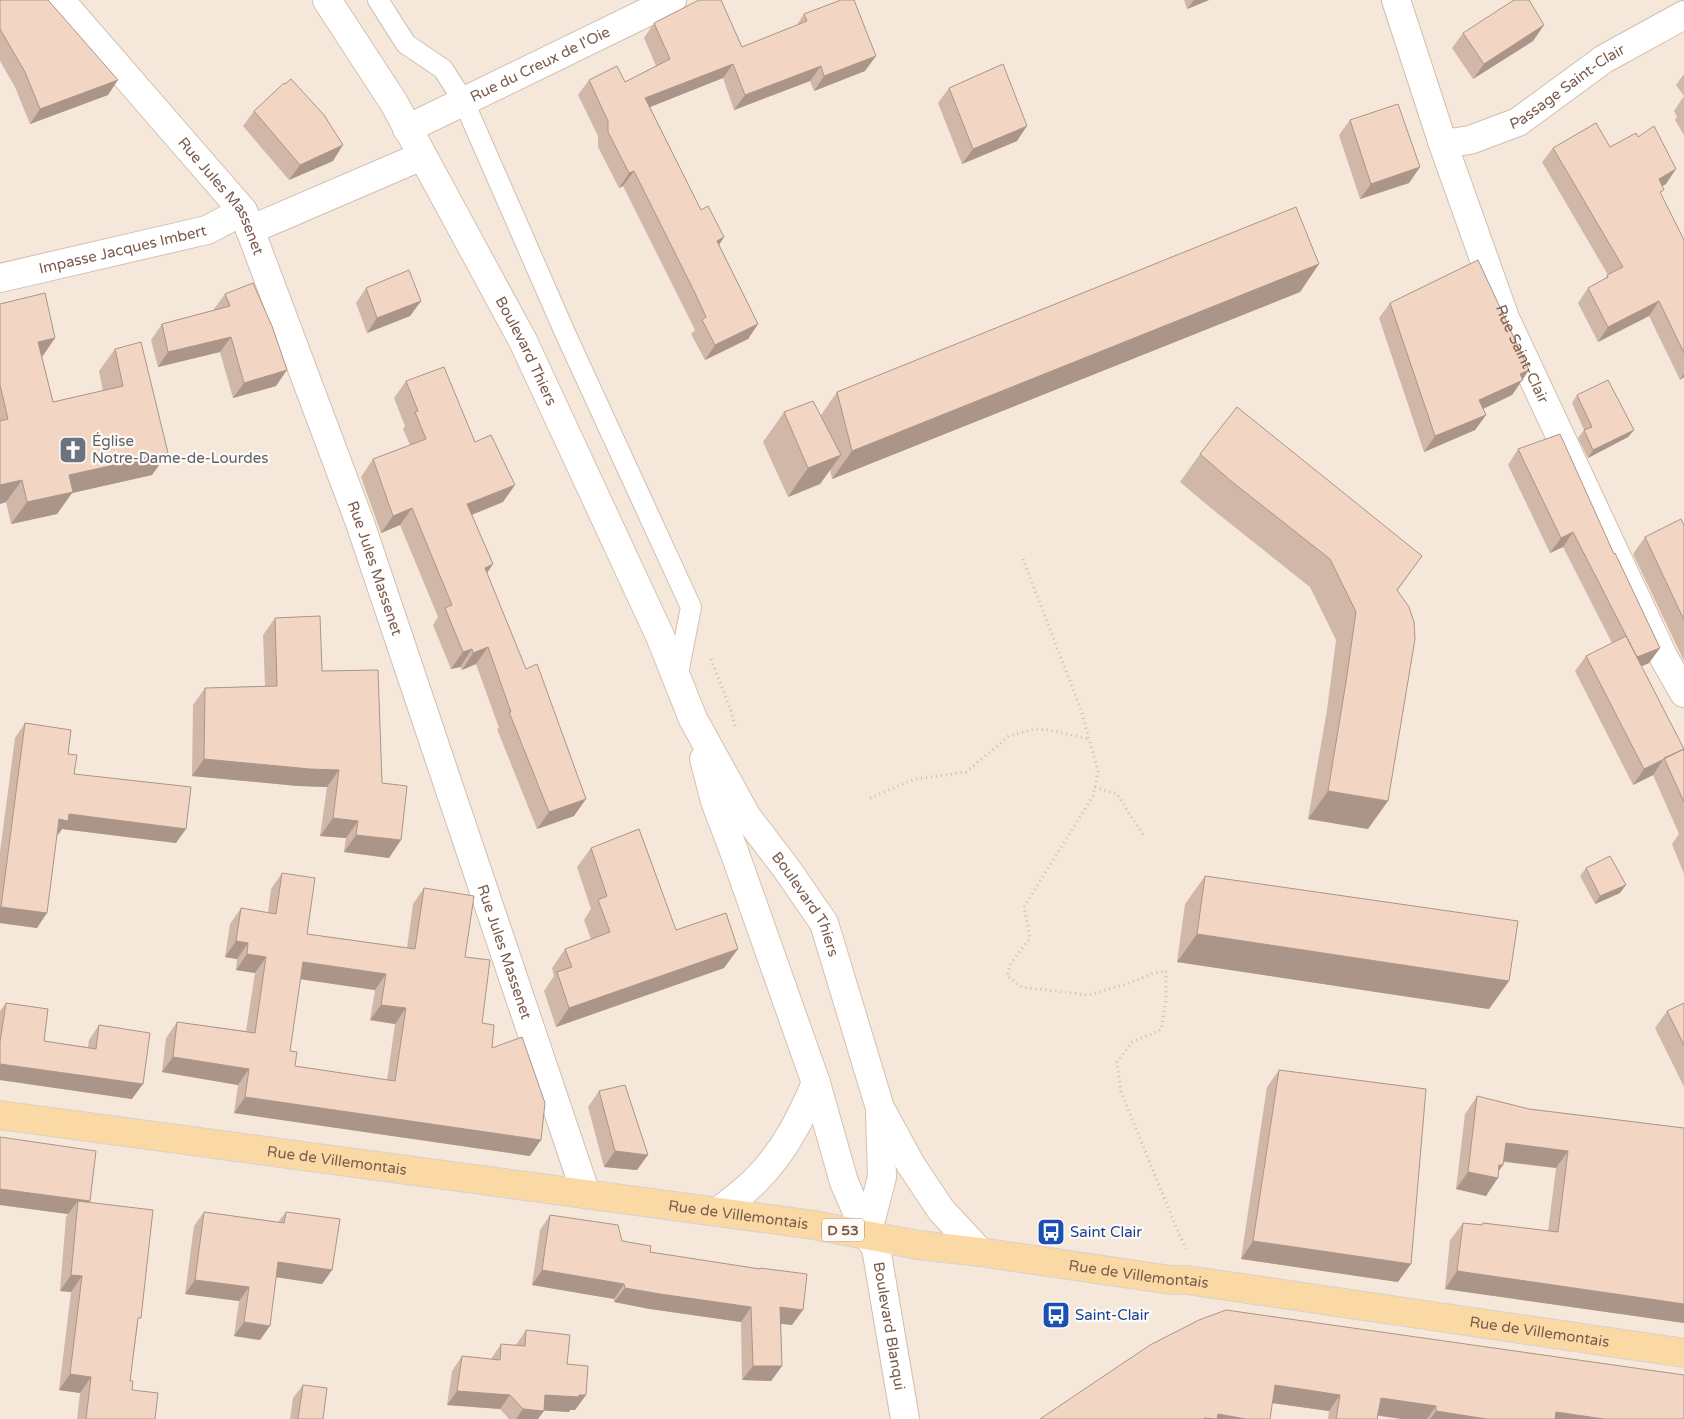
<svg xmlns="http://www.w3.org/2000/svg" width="1684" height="1419" font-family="'Varela Round',sans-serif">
<rect width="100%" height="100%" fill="#fdf6ec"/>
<path fill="#f5e8da" d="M 0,0 L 1684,0 L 1684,1419 L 0,1419 Z"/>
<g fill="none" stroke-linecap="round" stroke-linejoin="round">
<defs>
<path id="service" d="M 378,0 L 406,44 L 443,69 L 464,102 L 566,335 L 691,607 L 677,679"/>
<g id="minor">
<path id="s1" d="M 60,0 L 243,211 L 360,523 L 586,1194"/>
<path id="s2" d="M 1396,0 L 1443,144 L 1505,318 L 1664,658 L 1684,693"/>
<path id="s3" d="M 407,129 L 672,0"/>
<path id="s4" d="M 1443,144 L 1470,140 L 1518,122 L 1604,59 L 1684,15"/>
<path d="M 250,230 L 422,156"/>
<path id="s5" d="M 0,278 L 207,230 L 243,211"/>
</g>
<g id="tertiary">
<path id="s6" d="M 867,1235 L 876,1248 L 905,1419"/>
</g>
<g id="secondary">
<path id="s7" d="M 327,0 L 394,103 L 523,341 L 660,636 L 693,719 L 747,817 L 786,868 L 824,923 L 880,1108 L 911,1165 L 941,1210 L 980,1252"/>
<path d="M 704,759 L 715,801 L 735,854 L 816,1083 L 844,1182 L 867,1235"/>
<path d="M 718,1212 C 731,1201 746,1191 757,1179 C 784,1152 801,1118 816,1083"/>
<path d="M 867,1235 L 882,1177 L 880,1113"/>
</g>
<g id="primary">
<path id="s8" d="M 0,1115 L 814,1225 L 918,1245 L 980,1252 L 1171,1280 L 1187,1280 L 1684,1353"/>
</g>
</defs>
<use href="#service" stroke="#d1beb0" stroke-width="22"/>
<use href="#minor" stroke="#d1beb0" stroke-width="30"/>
<use href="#tertiary" stroke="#d1beb0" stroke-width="30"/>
<use href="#secondary" stroke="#d6c0b0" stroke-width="30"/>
<use href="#primary" stroke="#dad1cd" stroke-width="30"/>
<path stroke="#d9b8a5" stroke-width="3" stroke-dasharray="1 4" stroke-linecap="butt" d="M 1023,559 L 1081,710 L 1098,771 L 1093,796 L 1024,907 L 1030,938 L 1011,963 L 1007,976 L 1022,987 L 1088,995 L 1127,984 L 1154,973 L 1166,971 L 1166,1000 L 1161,1030 L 1132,1042 L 1117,1062 L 1121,1092 L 1179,1234 L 1186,1249
M 711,659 L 731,711 L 735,726
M 1095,787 L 1117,794 L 1143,835
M 870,798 L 915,779 L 966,772 L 1009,736 L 1035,729 L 1050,730 L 1089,739"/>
<use href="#service" stroke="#fff" stroke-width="20"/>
<use href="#minor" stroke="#fff" stroke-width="28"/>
<use href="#tertiary" stroke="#fff" stroke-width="28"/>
<use href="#secondary" stroke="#fff" stroke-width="28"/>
<use href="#primary" stroke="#fbd9a5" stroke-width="28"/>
</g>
<path fill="#d1b7a8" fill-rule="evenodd" d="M 0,0 L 108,95 L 30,124 L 15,87 L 0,61 Z
M 1184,0 L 1209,0 L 1187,9 Z
M 804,14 L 865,71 L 814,91 L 810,81 L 734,110 L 723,78 L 650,107 L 701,210 L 724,237 L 719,245 L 758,324 L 748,339 L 705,360 L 691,334 L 695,330 L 623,186 L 619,188 L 598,147 L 598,136 L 578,95 L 589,80 L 625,82 L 656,66 L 644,38 L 654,23 L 742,47 L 796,26 Z
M 1544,25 L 1533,41 L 1473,79 L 1452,48 L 1463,33 Z
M 1684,74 L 1684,135 L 1675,120 L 1677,117 L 1674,111 L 1684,96 L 1676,85 Z
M 949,88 L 1017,141 L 962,164 L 938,103 Z
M 254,111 L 333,161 L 289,180 L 243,126 Z
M 1350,120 L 1420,167 L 1409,183 L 1360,199 L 1339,135 Z
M 1610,147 L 1666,184 L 1662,186 L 1661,194 L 1684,240 L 1684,377 L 1680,380 L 1649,316 L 1598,342 L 1578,303 L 1588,288 L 1604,280 L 1608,275 L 1542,162 L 1553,148 Z
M 1319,264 L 1300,292 L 832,479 L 830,470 L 820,484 L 788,497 L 763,442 L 784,412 L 821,415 L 837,392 Z
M 366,288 L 421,301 L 410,316 L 367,333 L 356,303 Z
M 225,294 L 276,386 L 233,398 L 220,352 L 158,367 L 151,340 L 162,324 L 214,310 L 214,309 Z
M 1390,303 L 1529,370 L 1512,395 L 1483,409 L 1486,415 L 1475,430 L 1424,452 L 1379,318 Z
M 0,304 L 42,358 L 53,402 L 103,391 L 99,371 L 115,349 L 152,475 L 72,493 L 57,514 L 11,524 L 6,502 L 0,504 Z
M 406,381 L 475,442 L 503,502 L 472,515 L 493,564 L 487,573 L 574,816 L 537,829 L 497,729 L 499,728 L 476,664 L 462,670 L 460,667 L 451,669 L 433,625 L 438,617 L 400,525 L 381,533 L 361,477 L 373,459 L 410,445 L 403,429 L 405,426 L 394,398 Z
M 1577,395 L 1634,430 L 1628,437 L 1588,458 L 1578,438 L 1584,430 L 1572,403 Z
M 1518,449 L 1614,554 L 1660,648 L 1649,663 L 1641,666 L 1684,749 L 1684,874 L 1672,844 L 1679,834 L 1653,775 L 1633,785 L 1575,671 L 1586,656 L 1612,643 L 1563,547 L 1550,553 L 1508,465 Z
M 1200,454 L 1397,591 L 1368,829 L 1308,819 L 1327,710 L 1336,640 L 1310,587 L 1212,509 L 1180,482 Z
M 1684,525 L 1684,661 L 1633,554 L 1645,537 Z
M 275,618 L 322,671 L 382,783 L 389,858 L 344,852 L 346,838 L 320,836 L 327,787 L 298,786 L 192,776 L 193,705 L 205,688 L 265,686 L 263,635 Z
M 25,723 L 68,754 L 74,774 L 176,843 L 62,829 L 57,835 L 37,928 L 0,923 L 0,852 L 15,738 Z
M 591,848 L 676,930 L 724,968 L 556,1027 L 544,991 L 554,976 L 552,968 L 565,949 L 591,939 L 584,920 L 591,909 L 577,867 Z
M 1586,868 L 1620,893 L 1595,904 L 1580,876 Z
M 282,873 L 307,934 L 407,948 L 413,904 L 424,888 L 465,957 L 482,1023 L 492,1048 L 530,1156 L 234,1113 L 238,1085 L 162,1072 L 166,1038 L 177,1022 L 246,1031 L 255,973 L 236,970 L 237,959 L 225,957 L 230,924 L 241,908 L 268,913 L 271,889 ZM 300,979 L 375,990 L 370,1020 L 395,1024 L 387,1080 L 295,1066 L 290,1051 Z
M 1205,876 L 1509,981 L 1489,1009 L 1177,962 L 1185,904 Z
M 6,1003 L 44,1041 L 88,1047 L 89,1040 L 99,1025 L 132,1099 L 0,1080 L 0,1011 Z
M 1684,1003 L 1684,1087 L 1655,1028 L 1667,1011 Z
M 1279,1070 L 1398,1282 L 1241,1259 L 1267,1087 Z
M 599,1091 L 637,1170 L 604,1167 L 588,1107 Z
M 1477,1096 L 1529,1109 L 1684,1128 L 1684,1323 L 1445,1289 L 1450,1240 L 1463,1223 L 1481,1225 L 1483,1223 L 1548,1231 L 1556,1168 L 1503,1162 L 1486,1196 L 1456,1189 L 1465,1114 Z
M 0,1137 L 89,1202 L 138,1323 L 130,1381 L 132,1390 L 155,1419 L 77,1419 L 80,1393 L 59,1390 L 71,1292 L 60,1291 L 66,1217 L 68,1214 L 0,1205 Z
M 204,1212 L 278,1222 L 286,1212 L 332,1270 L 322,1284 L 276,1277 L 260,1340 L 234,1336 L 239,1301 L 185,1294 L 194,1226 Z
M 550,1215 L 622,1241 L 650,1252 L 760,1269 L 760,1268 L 792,1325 L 781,1324 L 782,1366 L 771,1381 L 742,1380 L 741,1322 L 650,1309 L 614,1302 L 614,1299 L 532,1285 L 540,1230 Z
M 526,1330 L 567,1364 L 586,1395 L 575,1410 L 570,1410 L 569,1412 L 544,1410 L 538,1419 L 509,1419 L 500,1409 L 447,1405 L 452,1371 L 462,1356 L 491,1359 L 501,1344 L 516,1345 Z
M 1150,1345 L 1684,1419 L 1402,1419 L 1378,1416 L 1377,1419 L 1328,1419 L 1329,1411 L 1272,1403 Z
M 303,1385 L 323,1419 L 290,1419 L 293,1398 Z"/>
<path fill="#aa9588" d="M 1194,0 L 1209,0 L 1187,9 Z
M 1544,25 L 1533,41 L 1473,79 L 1484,64 Z
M 876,56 L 865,71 L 814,91 L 824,76 Z
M 733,64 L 723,78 L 635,113 L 645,98 Z
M 821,66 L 810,81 L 734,110 L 745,95 Z
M 118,80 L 108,95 L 30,124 L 40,109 Z
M 1027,126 L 1017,141 L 962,164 L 973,149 Z
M 343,145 L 333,161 L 289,180 L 300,165 Z
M 1420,167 L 1409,183 L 1360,199 L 1371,184 Z
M 1676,169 L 1666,184 L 1648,194 L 1659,179 Z
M 634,171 L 623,186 L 619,188 L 629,173 Z
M 724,237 L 714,252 L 717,241 Z
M 1319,264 L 1300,292 L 832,479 L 852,451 Z
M 421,301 L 410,316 L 367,333 L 377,318 Z
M 1659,301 L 1649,316 L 1598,342 L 1608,327 Z
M 758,324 L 748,339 L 705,360 L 715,345 Z
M 231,337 L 220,352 L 158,367 L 168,352 Z
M 55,338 L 40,360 L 38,342 Z
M 287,370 L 276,386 L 233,398 L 244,383 Z
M 1529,370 L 1512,395 L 1468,416 L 1479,400 L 1520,374 Z
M 1684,373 L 1684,377 L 1680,380 Z
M 1486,415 L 1475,430 L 1424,452 L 1435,436 Z
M 1634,430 L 1628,437 L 1588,458 L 1593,450 Z
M 168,453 L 152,475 L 72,493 L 57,514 L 11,524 L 27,502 L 69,475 Z
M 841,455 L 820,484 L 788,497 L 808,468 Z
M 22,480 L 6,502 L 0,504 L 0,485 Z
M 515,485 L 503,502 L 456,521 L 467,504 Z
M 412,508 L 400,525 L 381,533 L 393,516 Z
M 1573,532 L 1563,547 L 1550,553 L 1561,538 Z
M 1422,556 L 1402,584 L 1377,618 L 1397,590 Z
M 493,564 L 481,581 L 485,568 Z
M 488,647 L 476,664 L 462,670 L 473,653 Z
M 1660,648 L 1649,663 L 1627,673 L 1637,657 Z
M 472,649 L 460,667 L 451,669 L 463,652 Z
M 204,759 L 339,770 L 327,787 L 298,786 L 192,776 Z
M 1663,760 L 1653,775 L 1633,785 L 1644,769 Z
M 1328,791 L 1388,801 L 1368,829 L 1308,819 Z
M 586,799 L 574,816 L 537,829 L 549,812 Z
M 69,814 L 186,829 L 176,843 L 62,829 L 58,835 L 59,819 Z
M 333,818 L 358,821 L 346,838 L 320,836 Z
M 356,835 L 401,840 L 389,858 L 344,852 Z
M 1626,885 L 1620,893 L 1595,904 L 1600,896 Z
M 1,907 L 47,913 L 37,928 L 0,923 L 0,908 Z
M 1197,934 L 1509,981 L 1489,1009 L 1177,962 Z
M 236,941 L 248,943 L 237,959 L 225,957 Z
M 738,949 L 724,968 L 556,1027 L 569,1008 Z
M 247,954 L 266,957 L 255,973 L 236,970 Z
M 303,962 L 386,974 L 375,990 L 292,978 Z
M 381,1005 L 406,1008 L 395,1024 L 370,1020 Z
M 173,1057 L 249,1069 L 238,1085 L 162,1072 Z
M 0,1064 L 143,1084 L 132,1099 L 0,1080 Z
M 245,1097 L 541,1140 L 530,1156 L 234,1113 Z
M 1506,1143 L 1568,1151 L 1556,1168 L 1494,1160 Z
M 615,1151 L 648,1155 L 637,1170 L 604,1167 Z
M 1499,1165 L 1503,1165 L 1494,1178 L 1498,1178 L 1486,1196 L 1456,1189 L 1468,1172 Z
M 0,1189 L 90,1201 L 80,1216 L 78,1201 L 68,1214 L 0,1205 Z
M 1253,1241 L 1411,1264 L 1398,1282 L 1241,1259 Z
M 278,1262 L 332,1270 L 322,1284 L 268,1276 Z
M 542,1270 L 624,1284 L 614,1299 L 532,1285 Z
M 1457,1271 L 1684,1304 L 1684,1323 L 1445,1289 Z
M 71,1275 L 82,1276 L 71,1292 L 60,1291 Z
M 195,1280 L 249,1287 L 239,1301 L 185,1294 Z
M 625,1288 L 751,1307 L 741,1322 L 650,1309 L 614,1302 Z
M 780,1307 L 803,1310 L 792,1325 L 770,1322 Z
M 244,1322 L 270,1326 L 260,1340 L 234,1336 Z
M 753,1366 L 782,1366 L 771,1381 L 742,1380 Z
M 70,1374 L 91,1377 L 80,1393 L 59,1390 Z
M 1275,1385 L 1340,1395 L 1329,1411 L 1264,1402 Z
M 457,1391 L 510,1395 L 500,1409 L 447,1405 Z
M 545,1395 L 586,1395 L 575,1410 L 570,1410 L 569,1412 L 535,1410 Z
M 1381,1398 L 1436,1406 L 1427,1419 L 1402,1419 L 1370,1414 Z
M 523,1409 L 544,1411 L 538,1419 L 516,1419 Z
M 1436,1411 L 1487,1419 L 1430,1419 Z
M 1556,1412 L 1604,1419 L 1551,1419 Z
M 1218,1414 L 1246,1419 L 1203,1419 L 1204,1418 Z"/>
<path fill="#f3d5c3" stroke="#aa9588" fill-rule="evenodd" d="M 0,0 L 48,0 L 118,80 L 40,109 L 25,72 L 0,29 Z
M 699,0 L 721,0 L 742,47 L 807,21 L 804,14 L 841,0 L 854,0 L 876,56 L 824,76 L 821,66 L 745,95 L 733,64 L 645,98 L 701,210 L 708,206 L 724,237 L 717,241 L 758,324 L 715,345 L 702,320 L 706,317 L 695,293 L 634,171 L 629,173 L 608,132 L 608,121 L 589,80 L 617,66 L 625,82 L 670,59 L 654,23 Z
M 1514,0 L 1529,0 L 1544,25 L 1484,64 L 1463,33 Z
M 1003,64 L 1027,126 L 973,149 L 949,88 Z
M 291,79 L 324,115 L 343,145 L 300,165 L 254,111 L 284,83 L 285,84 Z
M 1398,104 L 1420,167 L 1371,184 L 1350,120 Z
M 1596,123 L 1610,147 L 1636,133 L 1638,137 L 1654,126 L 1676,169 L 1659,179 L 1664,190 L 1660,192 L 1684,240 L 1684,353 L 1659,301 L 1608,327 L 1588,288 L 1608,277 L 1607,275 L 1623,267 L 1553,148 Z
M 1296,207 L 1319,264 L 852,451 L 837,392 Z
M 1478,260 L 1529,370 L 1520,374 L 1523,380 L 1479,400 L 1486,415 L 1435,436 L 1390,303 Z
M 409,270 L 421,301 L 377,318 L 366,288 Z
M 253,283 L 272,326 L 287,370 L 244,383 L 231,337 L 168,352 L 162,324 L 230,306 L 225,294 Z
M 45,293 L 55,338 L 38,342 L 53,402 L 123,386 L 115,349 L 141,342 L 168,453 L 69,475 L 73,492 L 27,502 L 22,480 L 0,485 L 0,421 L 8,419 L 0,385 L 0,304 Z
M 444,367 L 475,442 L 491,435 L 515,485 L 467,504 L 493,564 L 485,568 L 526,669 L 537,664 L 586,799 L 549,812 L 509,712 L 511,712 L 488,647 L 473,653 L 472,649 L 463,652 L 445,608 L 452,605 L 412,508 L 393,516 L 373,459 L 426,439 L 415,412 L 418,411 L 406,381 Z
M 1608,380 L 1634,430 L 1593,450 L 1584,430 L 1592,427 L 1577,395 Z
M 813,401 L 841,455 L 808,468 L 784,412 Z
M 1237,407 L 1422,556 L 1397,590 L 1409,607 L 1414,622 L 1415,639 L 1388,801 L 1328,791 L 1346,682 L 1356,612 L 1330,559 L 1231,481 L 1200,454 Z
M 1560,434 L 1614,554 L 1615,553 L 1660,648 L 1637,657 L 1573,532 L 1561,538 L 1518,449 Z
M 1681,519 L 1684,525 L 1684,620 L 1645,537 Z
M 320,616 L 322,671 L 378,670 L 382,783 L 407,786 L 401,840 L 356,835 L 358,821 L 333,818 L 339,770 L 310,769 L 204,759 L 205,688 L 277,686 L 275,618 Z
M 1626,636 L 1684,749 L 1644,769 L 1586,656 Z
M 25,723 L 71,730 L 68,754 L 77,755 L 74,774 L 191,787 L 186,829 L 69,814 L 68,821 L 59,819 L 47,913 L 1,907 Z
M 1684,749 L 1684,802 L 1664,758 Z
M 639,829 L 676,930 L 726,913 L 738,949 L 569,1008 L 557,972 L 572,967 L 565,949 L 610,932 L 598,900 L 607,896 L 591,848 Z
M 1610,856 L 1626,885 L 1600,896 L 1586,868 Z
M 282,873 L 315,878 L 307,934 L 415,949 L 424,888 L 474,896 L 465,957 L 490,960 L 482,1023 L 494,1025 L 492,1048 L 522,1037 L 545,1103 L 541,1140 L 245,1097 L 249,1069 L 173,1057 L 177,1022 L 255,1033 L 266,957 L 247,954 L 248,943 L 236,941 L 241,908 L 276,914 ZM 303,962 L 386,974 L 381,1005 L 406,1008 L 395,1081 L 295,1066 L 297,1052 L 290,1051 Z
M 1205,876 L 1518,921 L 1509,981 L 1197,934 Z
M 6,1003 L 48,1009 L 44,1041 L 96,1049 L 99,1025 L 150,1033 L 143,1084 L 0,1064 L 0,1042 Z
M 1684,1003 L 1684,1045 L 1667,1011 Z
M 1279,1070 L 1426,1089 L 1411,1264 L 1253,1241 Z
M 625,1085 L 648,1155 L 615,1151 L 599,1091 Z
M 1477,1096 L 1529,1109 L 1684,1128 L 1684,1304 L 1457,1271 L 1463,1223 L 1482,1225 L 1483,1223 L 1558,1232 L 1568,1151 L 1506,1143 L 1503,1165 L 1499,1165 L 1498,1178 L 1468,1172 Z
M 0,1137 L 96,1151 L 90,1201 L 0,1189 Z
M 78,1201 L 153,1210 L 141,1318 L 138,1318 L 130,1381 L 133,1381 L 132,1390 L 158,1393 L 155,1419 L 86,1419 L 91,1377 L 70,1374 L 82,1276 L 71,1275 Z
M 204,1212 L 284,1223 L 286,1212 L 340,1219 L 332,1270 L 278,1262 L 270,1326 L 244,1322 L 249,1287 L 195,1280 Z
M 550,1215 L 618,1225 L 622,1241 L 651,1246 L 650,1252 L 760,1269 L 760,1268 L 807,1274 L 803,1310 L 780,1307 L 782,1366 L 753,1366 L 751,1307 L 660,1294 L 625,1288 L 624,1284 L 542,1270 Z
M 1226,1310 L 1684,1375 L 1684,1419 L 1604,1419 L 1556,1412 L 1555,1419 L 1487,1419 L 1436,1411 L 1436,1406 L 1381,1398 L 1377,1419 L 1336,1419 L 1340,1395 L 1275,1385 L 1270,1419 L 1246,1419 L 1218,1414 L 1217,1419 L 1204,1418 L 1204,1419 L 1040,1419 L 1150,1345 L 1199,1320 Z
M 526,1330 L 570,1335 L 567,1364 L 588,1366 L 586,1395 L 579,1395 L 579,1397 L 545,1395 L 544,1411 L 523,1409 L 510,1395 L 457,1391 L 462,1356 L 500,1360 L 501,1344 L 525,1346 Z
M 303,1385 L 327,1388 L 323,1419 L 298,1419 Z"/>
<defs>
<symbol id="church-square" viewBox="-11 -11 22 22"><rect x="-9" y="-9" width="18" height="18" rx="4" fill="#6b7280" stroke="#fffaf3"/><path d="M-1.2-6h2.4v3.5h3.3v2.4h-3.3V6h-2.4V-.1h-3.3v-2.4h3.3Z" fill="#fff"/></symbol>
<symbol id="bus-square" viewBox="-11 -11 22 22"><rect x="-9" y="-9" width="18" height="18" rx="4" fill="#1a4fb4" stroke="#fffaf3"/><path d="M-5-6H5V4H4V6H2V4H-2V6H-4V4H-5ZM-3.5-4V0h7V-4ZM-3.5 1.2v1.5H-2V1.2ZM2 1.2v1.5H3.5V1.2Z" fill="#fff"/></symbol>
</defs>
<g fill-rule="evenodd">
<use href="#church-square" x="57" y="434" width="32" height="32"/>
<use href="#bus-square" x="1035" y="1216" width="32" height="32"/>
<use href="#bus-square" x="1040" y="1299" width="32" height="32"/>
</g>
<g text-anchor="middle" stroke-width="4.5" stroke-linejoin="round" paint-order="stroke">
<rect fill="#fffaf3" stroke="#a28b7f" stroke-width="1" x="822" y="1218.5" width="42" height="23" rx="4"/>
<g font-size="14" font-weight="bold" fill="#7a5c4d">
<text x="843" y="1235">D 53</text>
</g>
<g font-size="15" fill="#7a5c4d" stroke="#fffaf3">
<text dy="5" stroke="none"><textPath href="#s3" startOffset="148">Rue du Creux de l'Oie</textPath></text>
<text dy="5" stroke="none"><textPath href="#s4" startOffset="139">Passage Saint-Clair</textPath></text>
<text dy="5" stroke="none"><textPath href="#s1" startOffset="255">Rue Jules Massenet</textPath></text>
<text dy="5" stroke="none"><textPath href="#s5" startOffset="126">Impasse Jacques Imbert</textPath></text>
<text dy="5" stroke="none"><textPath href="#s7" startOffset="404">Boulevard Thiers</textPath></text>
<text dy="5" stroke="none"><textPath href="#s2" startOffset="376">Rue Saint-Clair</textPath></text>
<text dy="5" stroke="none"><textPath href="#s1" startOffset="660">Rue Jules Massenet</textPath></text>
<text dy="5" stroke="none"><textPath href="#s7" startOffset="1026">Boulevard Thiers</textPath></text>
<text dy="5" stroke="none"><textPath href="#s1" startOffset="1065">Rue Jules Massenet</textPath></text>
<text dy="5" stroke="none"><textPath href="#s8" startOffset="340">Rue de Villemontais</textPath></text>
<text dy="5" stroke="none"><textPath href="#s8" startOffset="745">Rue de Villemontais</textPath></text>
<text dy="5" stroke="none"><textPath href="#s8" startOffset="1150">Rue de Villemontais</textPath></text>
<text dy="5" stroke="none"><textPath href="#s6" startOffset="95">Boulevard Blanqui</textPath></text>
<text dy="5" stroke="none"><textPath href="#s8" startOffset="1555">Rue de Villemontais</textPath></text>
</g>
<g font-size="15" fill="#5b616d" stroke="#fffaf3" text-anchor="start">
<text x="92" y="446">Église<tspan x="92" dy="17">Notre-Dame-de-Lourdes</tspan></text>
</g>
<g font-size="15" fill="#164399" stroke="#fffaf3" text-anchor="start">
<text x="1070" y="1237">Saint Clair</text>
<text x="1075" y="1320">Saint-Clair</text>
</g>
</g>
</svg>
